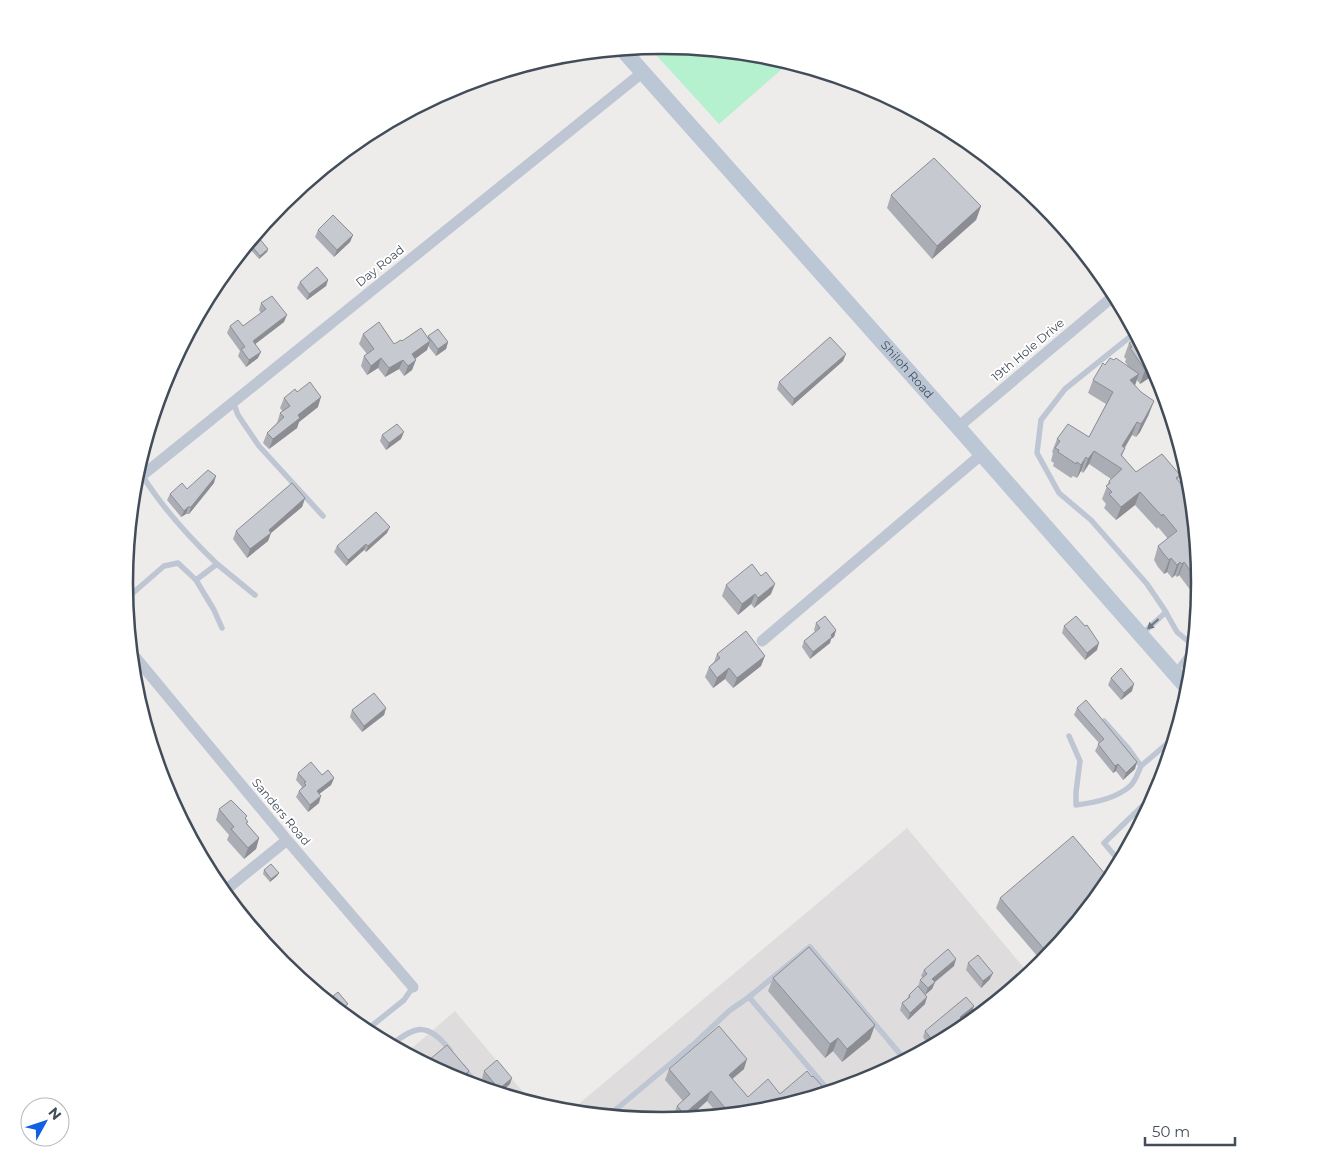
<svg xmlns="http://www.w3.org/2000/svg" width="1325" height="1167" font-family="Montserrat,sans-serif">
<rect width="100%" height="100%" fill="#eeebeb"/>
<path fill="#dfdcdd" d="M 907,828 L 1030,975 L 961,1031 L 868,1081 L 767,1112 L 662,1122 L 568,1113 Z
M 455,1011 L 533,1104 L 456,1081 L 405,1054 Z"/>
<path fill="#b5f0cf" d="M 663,45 L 768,55 L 790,62 L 719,124 L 648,46 Z"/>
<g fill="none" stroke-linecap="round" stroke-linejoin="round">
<path stroke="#6ccfa4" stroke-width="2" stroke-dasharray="4 2.5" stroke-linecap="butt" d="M 750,54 L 759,57 L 765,55"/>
<path stroke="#bdc6d2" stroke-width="5.5" d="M 1136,332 L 1065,389 L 1041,420 L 1037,453 L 1059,493 L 1091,520 L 1147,584 L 1164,609 L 1177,632 L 1195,647
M 233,402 L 238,415 L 259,446 L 323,516
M 142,475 C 163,509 189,537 217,564
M 196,580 L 217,564 L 255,595
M 126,599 L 164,566 L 178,563 L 196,580 L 214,610 L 222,628
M 1142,634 L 1166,612
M 1176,671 L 1194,647
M 1104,721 L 1128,748 L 1141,766 L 1177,735
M 1069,736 L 1080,761 L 1076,792 L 1076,805 C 1093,803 1116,798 1129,787 C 1135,783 1138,772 1141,766
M 1121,863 L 1104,843 L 1161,788
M 364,1032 L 404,1000 L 413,987
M 390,1046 C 417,1024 428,1023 450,1050
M 463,1067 L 480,1088
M 829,1091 L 749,997 L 810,947 L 906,1061
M 607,1117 L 695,1043 L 729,1011 L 749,997"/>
<path stroke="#bdc6d2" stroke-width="11" d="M 958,427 L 1116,294
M 134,482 L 643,72
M 762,641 L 982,454
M 131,652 L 287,840 L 413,987
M 223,892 L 287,840"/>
<path stroke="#bcc7d6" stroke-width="16" id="s1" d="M 622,49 L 958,427 L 1190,691"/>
</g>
<path fill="#abadb4" d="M 891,195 L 981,206 L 976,220 L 932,259 L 887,208 Z
M 318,230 L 353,235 L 350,242 L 334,257 L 315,237 Z
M 251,245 L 268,249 L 267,252 L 259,259 L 250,249 Z
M 328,280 L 326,286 L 307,300 L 297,288 L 300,282 Z
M 261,303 L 284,322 L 255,344 L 258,358 L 246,367 L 238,356 L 240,351 L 227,333 L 230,326 L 243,326 L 261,313 L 259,310 Z
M 363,334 L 394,344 L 402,341 L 428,338 L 428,336 L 448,342 L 446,349 L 436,356 L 428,346 L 427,350 L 415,359 L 412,370 L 404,376 L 399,369 L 385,377 L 378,368 L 367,375 L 361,366 L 364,356 L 367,354 L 359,344 Z
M 1137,334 L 1160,378 L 1167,401 L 1166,402 L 1149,378 L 1140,384 L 1137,380 L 1135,386 L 1149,414 L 1140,432 L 1136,437 L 1132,435 L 1125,448 L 1122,456 L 1136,472 L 1180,475 L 1178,480 L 1201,584 L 1200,599 L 1198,598 L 1197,599 L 1179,575 L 1177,577 L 1175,575 L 1172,578 L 1167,572 L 1164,574 L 1158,567 L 1154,560 L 1158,546 L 1168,539 L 1158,527 L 1157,529 L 1135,505 L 1116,520 L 1104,508 L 1106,504 L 1102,499 L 1109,481 L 1111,479 L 1089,464 L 1083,473 L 1081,471 L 1077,478 L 1073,476 L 1071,478 L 1053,466 L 1054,463 L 1051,461 L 1053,453 L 1052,452 L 1057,439 L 1089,437 L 1106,404 L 1088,393 L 1093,380 L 1105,365 L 1114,360 L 1128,366 L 1125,362 L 1126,359 L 1124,357 L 1129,343 L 1132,342 L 1134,335 Z
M 843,361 L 792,406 L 777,389 L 779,382 Z
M 297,392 L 318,407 L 299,422 L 297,428 L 269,449 L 263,443 L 267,433 L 277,423 L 280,413 L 283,412 L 280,408 L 284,398 Z
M 382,435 L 401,439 L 386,450 L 380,441 Z
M 214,483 L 189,514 L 186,514 L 181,517 L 167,500 L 170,494 Z
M 305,498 L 302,507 L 271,533 L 268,541 L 247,558 L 233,539 L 236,531 Z
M 387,533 L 366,552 L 364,550 L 346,566 L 334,552 L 337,546 Z
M 761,576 L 771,594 L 754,608 L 751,604 L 738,615 L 722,596 L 726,585 Z
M 816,623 L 836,630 L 834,637 L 831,639 L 830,643 L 810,659 L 802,647 L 804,641 L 815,632 L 814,630 Z
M 1064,626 L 1097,650 L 1085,660 L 1062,633 Z
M 717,654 L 761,666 L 733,688 L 725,679 L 713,688 L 705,677 L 709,667 L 714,662 Z
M 1111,678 L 1132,691 L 1121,700 L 1108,685 Z
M 386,708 L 384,715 L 362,732 L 350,717 L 352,710 Z
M 1077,708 L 1135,769 L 1123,780 L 1116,771 L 1113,773 L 1095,751 L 1099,743 L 1074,715 Z
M 298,773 L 322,775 L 334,778 L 331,785 L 319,794 L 319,803 L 308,812 L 296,797 L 299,791 L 302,787 L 296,780 Z
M 219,809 L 246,819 L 247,824 L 259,838 L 256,849 L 244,859 L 227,840 L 229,835 L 216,820 Z
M 264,870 L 279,873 L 277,876 L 270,882 L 263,874 Z
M 1110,883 L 1044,964 L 996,908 L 1000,898 Z
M 968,963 L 990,979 L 981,988 L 966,970 Z
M 954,966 L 935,982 L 932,989 L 925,995 L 925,1004 L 908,1020 L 900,1010 L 902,1003 L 907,999 L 909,995 L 918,987 L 920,980 L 923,978 L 921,976 L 924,970 Z
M 773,978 L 870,1039 L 842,1062 L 833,1051 L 825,1058 L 768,991 Z
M 972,1012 L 960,1021 L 959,1025 L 951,1031 L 950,1035 L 931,1048 L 923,1037 L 925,1031 Z
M 429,1060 L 465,1082 L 463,1083 L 456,1081 L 427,1065 Z
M 669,1069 L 744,1069 L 732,1079 L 748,1097 L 780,1094 L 812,1077 L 823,1087 L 831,1092 L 767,1112 L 719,1115 L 707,1101 L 686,1120 L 677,1121 L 673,1116 L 677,1106 L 683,1101 L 665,1080 Z
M 484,1071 L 510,1084 L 499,1094 L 494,1092 L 482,1078 Z"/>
<path fill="#8b8d92" d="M 981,206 L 976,220 L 932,259 L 937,246 Z
M 353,235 L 350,242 L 334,257 L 337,250 Z
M 268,249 L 267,252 L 259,259 L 260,256 Z
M 328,280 L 326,286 L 307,300 L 309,294 Z
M 287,315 L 284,322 L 250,348 L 253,341 Z
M 430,341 L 427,350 L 408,364 L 412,354 Z
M 448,342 L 446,349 L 436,356 L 438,349 Z
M 261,352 L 258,358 L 246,367 L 249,360 Z
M 846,354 L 843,361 L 792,406 L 794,399 Z
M 381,358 L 378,368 L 367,375 L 371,366 Z
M 403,360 L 399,369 L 385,377 L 389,368 Z
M 416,360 L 412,370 L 404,376 L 408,366 Z
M 1153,365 L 1149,378 L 1140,384 L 1145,370 Z
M 1139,374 L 1134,387 L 1130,380 Z
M 321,397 L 318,407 L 299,422 L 297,428 L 269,449 L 273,439 L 298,415 Z
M 1154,401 L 1149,414 L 1140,432 L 1136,437 L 1141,424 Z
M 1137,422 L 1132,435 L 1117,459 L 1122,446 Z
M 404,432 L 401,439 L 386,450 L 389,443 Z
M 1094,451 L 1089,464 L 1083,473 L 1088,459 Z
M 1086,457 L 1081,471 L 1077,478 L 1081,465 Z
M 216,476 L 214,483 L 189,514 L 191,507 Z
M 1140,492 L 1135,505 L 1116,520 L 1121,507 Z
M 305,498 L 302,507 L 271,533 L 268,541 L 247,558 L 250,549 L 269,530 Z
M 188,507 L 186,514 L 181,517 L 184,511 Z
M 390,527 L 387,533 L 366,552 L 368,546 Z
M 366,544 L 364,550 L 346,566 L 348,560 Z
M 1171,558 L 1167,572 L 1164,574 L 1169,560 Z
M 1180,562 L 1175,575 L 1172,578 L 1177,565 Z
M 1184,562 L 1179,575 L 1177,577 L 1182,564 Z
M 775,584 L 771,594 L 754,608 L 758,598 Z
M 1201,588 L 1200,593 L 1198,598 L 1197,599 Z
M 755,594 L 751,604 L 738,615 L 742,604 Z
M 836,630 L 834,637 L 831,639 L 830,643 L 810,659 L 813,652 Z
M 1099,643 L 1097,650 L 1085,660 L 1087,653 Z
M 765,656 L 761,666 L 733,688 L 737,678 Z
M 729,668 L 725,679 L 713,688 L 717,678 Z
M 1134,684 L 1132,691 L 1121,700 L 1124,693 Z
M 386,708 L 384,715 L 362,732 L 364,726 Z
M 1137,762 L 1135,769 L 1123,780 L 1126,773 Z
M 1118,764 L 1116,771 L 1113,773 L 1115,766 Z
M 334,778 L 331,785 L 314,798 L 317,791 Z
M 321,796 L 319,803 L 308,812 L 310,805 Z
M 259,838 L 256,849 L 244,859 L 248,848 Z
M 279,873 L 277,876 L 270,882 L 271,879 Z
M 956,959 L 954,966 L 930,986 L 932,979 Z
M 993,973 L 990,979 L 981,988 L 983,981 Z
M 935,982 L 932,989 L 925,995 L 928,988 Z
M 927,997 L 925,1004 L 908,1020 L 910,1013 Z
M 974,1006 L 972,1012 L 960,1021 L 959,1025 L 951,1031 L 950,1035 L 932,1047 L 934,1042 L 951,1027 L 960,1017 Z
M 349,1010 L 346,1017 L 343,1014 Z
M 875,1025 L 870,1039 L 842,1062 L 847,1049 Z
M 838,1038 L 833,1051 L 825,1058 L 830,1044 Z
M 747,1059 L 744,1069 L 725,1085 L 729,1075 Z
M 469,1071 L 465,1082 L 463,1083 L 457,1081 Z
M 512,1078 L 510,1084 L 499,1094 L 497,1093 L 499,1089 Z
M 711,1091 L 707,1101 L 686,1120 L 682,1120 L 684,1114 Z"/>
<path fill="#c7c9d1" stroke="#8b8d92" d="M 934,158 L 981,206 L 937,246 L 891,195 Z
M 333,215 L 353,235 L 337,250 L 318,230 Z
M 259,238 L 268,249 L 260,256 L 251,245 Z
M 317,267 L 328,280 L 309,294 L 300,282 Z
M 272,296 L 287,315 L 253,341 L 261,352 L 249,360 L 241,349 L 245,347 L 230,326 L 238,320 L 243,326 L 266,309 L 261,303 Z
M 379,322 L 394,344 L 401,340 L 402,341 L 421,328 L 430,341 L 412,354 L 416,360 L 408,366 L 403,360 L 389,368 L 381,358 L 371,366 L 364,356 L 374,349 L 363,334 Z
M 438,329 L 448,342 L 438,349 L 428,336 Z
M 1137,334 L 1153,365 L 1145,370 L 1130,348 L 1132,347 L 1129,343 L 1136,339 L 1134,335 Z
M 830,337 L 846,354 L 794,399 L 779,382 Z
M 1110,358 L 1114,360 L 1116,358 L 1139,374 L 1130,380 L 1141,392 L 1154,401 L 1145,418 L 1141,424 L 1137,422 L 1122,446 L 1125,448 L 1121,455 L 1136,472 L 1162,454 L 1180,475 L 1176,478 L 1193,498 L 1196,537 L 1195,538 L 1197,540 L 1201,585 L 1184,562 L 1182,564 L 1180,562 L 1177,565 L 1171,558 L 1169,560 L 1163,553 L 1158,546 L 1177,531 L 1163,514 L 1162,516 L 1140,492 L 1121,507 L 1109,494 L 1112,492 L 1106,486 L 1110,483 L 1109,481 L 1122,469 L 1094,451 L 1088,459 L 1086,457 L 1081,465 L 1077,462 L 1076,464 L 1058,452 L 1059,450 L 1055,448 L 1060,441 L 1057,439 L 1068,424 L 1089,437 L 1113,392 L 1093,380 L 1103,363 L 1105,365 Z
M 310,382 L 321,397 L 298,415 L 300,418 L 273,439 L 267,433 L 284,417 L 280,413 L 290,406 L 284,398 L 295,389 L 297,392 Z
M 397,424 L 404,432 L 389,443 L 382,435 Z
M 208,470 L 216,476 L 191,507 L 188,507 L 184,511 L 170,494 L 182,483 L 187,489 Z
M 292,483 L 305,498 L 269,530 L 271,533 L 250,549 L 236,531 Z
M 376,512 L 390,527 L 368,546 L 366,544 L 348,560 L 337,546 Z
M 752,564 L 761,576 L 766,572 L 775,584 L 758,598 L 755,594 L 742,604 L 726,585 Z
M 825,616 L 836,630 L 831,635 L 832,637 L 813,652 L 804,641 L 820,628 L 816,623 Z
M 1076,616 L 1085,626 L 1087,625 L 1099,643 L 1087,653 L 1064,626 Z
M 746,631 L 765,656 L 737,678 L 729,668 L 717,678 L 709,667 L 720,658 L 717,654 Z
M 1121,668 L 1134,684 L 1124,693 L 1111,678 Z
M 374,693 L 386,708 L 364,726 L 352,710 Z
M 1086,700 L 1137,762 L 1126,773 L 1118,764 L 1115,766 L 1098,744 L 1104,739 L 1077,708 Z
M 311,762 L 322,775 L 328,770 L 334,778 L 317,791 L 321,796 L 310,805 L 299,791 L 306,785 L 304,783 L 306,782 L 298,773 Z
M 231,800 L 247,816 L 245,818 L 248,822 L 246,823 L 259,838 L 248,848 L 231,829 L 234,827 L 219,809 Z
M 1073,836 L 1111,881 L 1050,956 L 1000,898 Z
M 271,864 L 279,873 L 271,879 L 264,870 Z
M 809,947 L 875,1025 L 847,1049 L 838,1038 L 830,1044 L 773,978 Z
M 948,949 L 956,959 L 932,979 L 935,982 L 928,988 L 920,980 L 927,974 L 924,970 Z
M 978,955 L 993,973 L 983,981 L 968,963 Z
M 918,986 L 927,997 L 910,1013 L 902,1003 L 910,997 L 909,995 Z
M 338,992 L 348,1004 L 345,1006 L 349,1010 L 343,1014 L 327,1001 Z
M 966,997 L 974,1006 L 960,1017 L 961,1018 L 951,1027 L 952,1029 L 934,1042 L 925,1031 Z
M 719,1026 L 747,1059 L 729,1075 L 748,1097 L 768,1079 L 780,1094 L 807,1071 L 812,1077 L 813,1076 L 823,1087 L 825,1086 L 831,1092 L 802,1101 L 801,1099 L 797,1103 L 767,1112 L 717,1117 L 726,1109 L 711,1091 L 684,1114 L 677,1106 L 690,1094 L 669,1069 Z
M 447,1045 L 469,1071 L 457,1081 L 439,1072 L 429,1060 Z
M 497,1060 L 512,1078 L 499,1089 L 484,1071 Z"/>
<defs><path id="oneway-solid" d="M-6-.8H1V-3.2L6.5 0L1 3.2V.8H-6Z" transform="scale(1.25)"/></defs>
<use fill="#6e7783" href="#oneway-solid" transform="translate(1153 624) rotate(138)"/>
<g text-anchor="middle" stroke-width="4" stroke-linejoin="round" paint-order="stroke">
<g font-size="12" fill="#434d59" stroke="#fff">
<text transform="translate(380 266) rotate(-39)" y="4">Day Road</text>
<text transform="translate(1028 350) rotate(-40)" y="4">19th Hole Drive</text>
<text dy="4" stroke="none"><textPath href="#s1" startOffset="429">Shiloh Road</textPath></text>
<text transform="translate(281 812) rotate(50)" y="4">Sanders Road</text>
</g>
</g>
<path d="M0 0H1325V1167H0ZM133 583a529 529 0 1 1 1058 0a529 529 0 1 1-1058 0Z" fill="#fff" fill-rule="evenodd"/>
<path fill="none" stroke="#434d59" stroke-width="2.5" d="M133 583a529 529 0 1 1 1058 0a529 529 0 1 1-1058 0Z"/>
<g transform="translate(45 1122) rotate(50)"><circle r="24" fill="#ffffff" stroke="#b4b8bd"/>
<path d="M0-4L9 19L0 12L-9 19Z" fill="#115fe2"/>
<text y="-8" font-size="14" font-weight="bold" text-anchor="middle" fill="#434d59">N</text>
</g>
<path d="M1145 1137v8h90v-8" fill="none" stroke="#434d59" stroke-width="2.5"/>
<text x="1152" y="1137" font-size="15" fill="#434d59" stroke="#ffffff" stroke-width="4" paint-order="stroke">50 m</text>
</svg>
